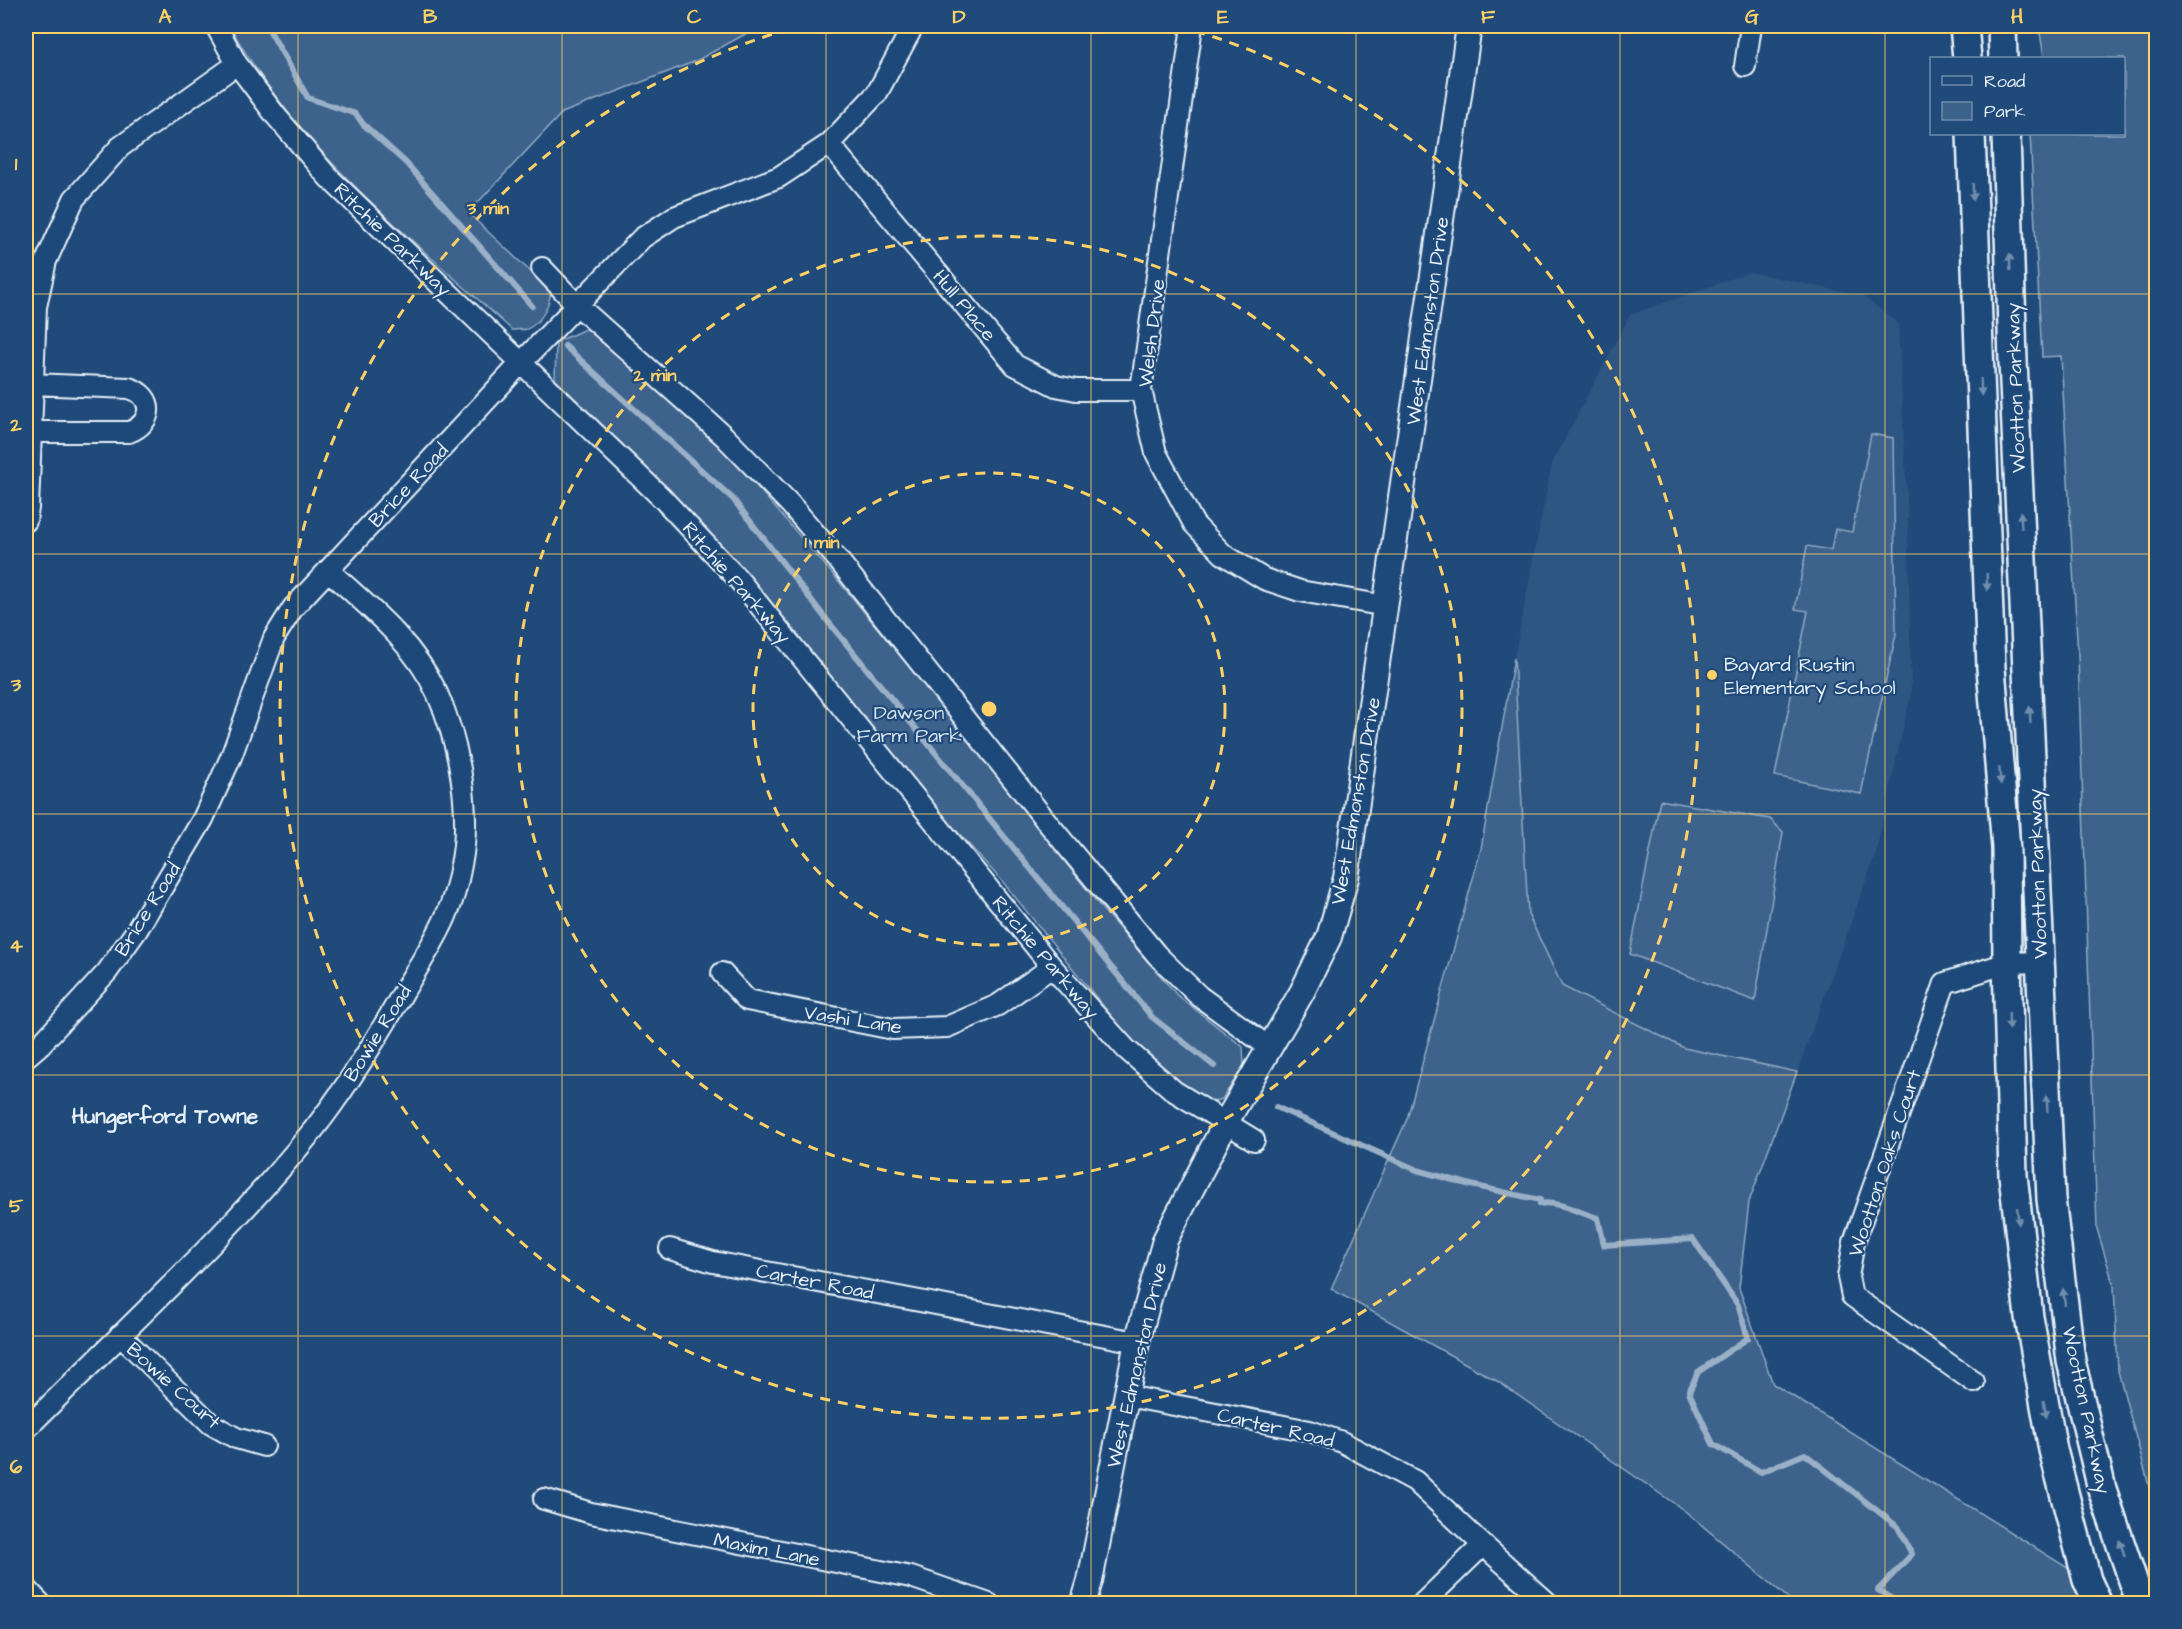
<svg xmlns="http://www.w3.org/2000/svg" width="2182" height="1629" font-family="'Architects Daughter',sans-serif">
<rect width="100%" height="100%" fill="#1f4a7a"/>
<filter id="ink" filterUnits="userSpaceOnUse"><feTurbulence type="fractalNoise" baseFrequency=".0167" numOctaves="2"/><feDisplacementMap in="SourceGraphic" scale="12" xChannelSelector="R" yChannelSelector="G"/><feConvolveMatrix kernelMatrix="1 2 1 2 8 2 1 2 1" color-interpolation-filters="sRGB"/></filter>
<g filter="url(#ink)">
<path fill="#2e5683" d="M 1750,272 L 1863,296 L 1898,323 L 1908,518 L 1911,693 L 1875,856 L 1797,1072 L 1684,1048 L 1562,986 L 1528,914 L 1514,658 L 1552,463 L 1630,315 Z"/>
<path fill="#3c628c" stroke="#92aac2" stroke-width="1.5" d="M 230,26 L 760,26 L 696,61 L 562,113 L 468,213 L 551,291 C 549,306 542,322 527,329 C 523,330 516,329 512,330 C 410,237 297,149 230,26 Z
M 2039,26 L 2156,26 L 2156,1512 L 2118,1371 L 2114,1286 L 2097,1229 L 2078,656 L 2061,356 L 2042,357 L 2030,134 L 2124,134 L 2124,58 L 2044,58 Z
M 590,327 L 706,428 L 836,578 L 958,726 L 1103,910 L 1177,995 L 1243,1047 L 1244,1066 L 1222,1099 L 1213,1102 L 1201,1099 L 1130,1039 L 1002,881 L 890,758 L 663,488 L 555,381 L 556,342 Z
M 1871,434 L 1893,438 L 1896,634 L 1861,794 L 1775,776 L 1808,611 L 1795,609 L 1807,546 L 1831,550 L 1835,529 L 1852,532 Z
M 1514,658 L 1528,914 L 1562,986 L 1684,1048 L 1797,1072 L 1749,1202 L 1739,1288 L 1773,1384 L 2087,1580 L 2098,1603 L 1794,1603 L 1685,1511 L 1497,1381 L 1331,1289 L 1407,1119 L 1481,849 Z
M 1660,800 L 1770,819 L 1783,832 L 1755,1001 L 1630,954 Z"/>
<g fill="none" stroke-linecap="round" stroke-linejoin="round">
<path stroke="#9ab0c7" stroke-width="6" d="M 267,26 L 308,98 L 356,114 L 363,124 L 406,163 L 532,306
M 565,346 L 733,499 L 826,619 L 1152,1017 L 1214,1066
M 1276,1107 L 1417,1170 L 1471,1185 L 1540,1200 L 1540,1204 C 1557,1200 1581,1214 1598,1218 L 1604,1245 L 1693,1239 L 1738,1305 L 1748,1338 L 1698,1372 L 1689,1392 L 1713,1444 L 1761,1472 L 1805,1454 L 1898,1527 L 1912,1554 L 1878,1590 L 1900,1604"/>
<defs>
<path id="minor" d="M 216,26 L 237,64 L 276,116 L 328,177 L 662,498 L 739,580 L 1052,967 L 1126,1049 L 1174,1091 L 1254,1140
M 1192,26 L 1141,390 L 1156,453 L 1194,524 L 1223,554 L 1264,579 L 1300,591 L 1386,606
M 1745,66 L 1751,26
M 829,144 L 1015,365 L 1056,386 L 1076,390 L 1141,390
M 542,268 L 577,305 L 724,436 L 790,504 L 839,561 L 1047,822 L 1157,955 L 1199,996 L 1270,1048
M 31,432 L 129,432 C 154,423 155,396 129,388 L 32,384
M 26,521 L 28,508 L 36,307 L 46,261 L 74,199 L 120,147 L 237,64
M 722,973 L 747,1000 L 893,1029 L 947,1027 L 998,1005 L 1052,967
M 26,1057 L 40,1045 L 107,972 L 137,930 L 203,819 L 231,757 L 274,638 L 293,608 L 522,362 L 642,238 L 674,217 L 779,177 L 829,144 L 877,93 L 910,32 L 912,26
M 670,1249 L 713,1262 L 1137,1342
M 120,1335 L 211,1424 L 236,1438 L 264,1446
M 1974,1382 L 1852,1296 L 1848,1277 L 1854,1242 L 1945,983 L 2007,963 L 2041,962
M 1127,1396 L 1310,1431 L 1342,1442 L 1415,1481 L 1483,1545 L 1549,1604
M 26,1429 C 123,1331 227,1237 314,1129 C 348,1086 377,1038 404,991 C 418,966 435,942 446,916 C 453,901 458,882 461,865 C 472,813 459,741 437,693 C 414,643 368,606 328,570
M 544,1499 L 591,1513 L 911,1577 L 989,1604
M 26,1588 L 41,1604
M 1422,1604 L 1483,1545"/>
<path id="tertiary" d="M 1083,1604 L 1090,1581 L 1137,1342 L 1165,1240 L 1226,1122 L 1302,992 L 1329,937 L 1346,878 L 1469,26"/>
<path id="secondary" d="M 1964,26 L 1967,58
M 2002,26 L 2003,58
M 1971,134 L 1991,668 L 2006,848 L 2007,963 L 2013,1175 L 2029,1317 L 2053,1450 L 2087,1580 L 2098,1604
M 2006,134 L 2013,361 L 2051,1199 L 2071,1361 L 2102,1489 L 2141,1604"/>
</defs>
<use href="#minor" stroke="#e8f1f8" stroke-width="24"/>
<use href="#tertiary" stroke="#e8f1f8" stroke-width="28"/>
<use href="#secondary" stroke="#e8f1f8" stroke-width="32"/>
<use href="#minor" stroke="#1f4a7a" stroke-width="20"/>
<use href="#tertiary" stroke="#1f4a7a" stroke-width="24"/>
<use href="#secondary" stroke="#1f4a7a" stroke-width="27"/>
</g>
<defs><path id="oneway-solid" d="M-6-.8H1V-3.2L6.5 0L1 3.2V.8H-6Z" transform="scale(1.5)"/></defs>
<g fill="#6f8dac">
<use href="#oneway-solid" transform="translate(1973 192) rotate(88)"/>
<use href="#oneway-solid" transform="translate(2010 262) rotate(-92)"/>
<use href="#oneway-solid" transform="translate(1981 387) rotate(88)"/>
<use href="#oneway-solid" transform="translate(2021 520) rotate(-93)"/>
<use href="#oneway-solid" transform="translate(1987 582) rotate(88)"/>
<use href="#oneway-solid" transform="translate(2030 715) rotate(-93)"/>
<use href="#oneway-solid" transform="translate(2000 776) rotate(85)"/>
<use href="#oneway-solid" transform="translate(2009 1021) rotate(88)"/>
<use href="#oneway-solid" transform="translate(2047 1103) rotate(-93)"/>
<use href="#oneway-solid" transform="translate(2018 1216) rotate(84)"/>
<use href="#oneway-solid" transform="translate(2064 1297) rotate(-97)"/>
<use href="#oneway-solid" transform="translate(2045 1409) rotate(80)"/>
<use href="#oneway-solid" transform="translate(2122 1548) rotate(-109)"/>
</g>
</g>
<path fill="none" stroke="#ffd166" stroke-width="1.5" stroke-opacity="0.55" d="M 298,26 L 298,1604M 562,26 L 562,1604M 826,26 L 826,1604M 1091,26 L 1091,1604M 1356,26 L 1356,1604M 1620,26 L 1620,1604M 1885,26 L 1885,1604M 26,294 L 2156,294M 26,554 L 2156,554M 26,814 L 2156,814M 26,1075 L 2156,1075M 26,1336 L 2156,1336"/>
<g fill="none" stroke="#ffd166" stroke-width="3" stroke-dasharray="10 8">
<circle cx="989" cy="709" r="236"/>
<circle cx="989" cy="709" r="473"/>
<path d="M1178 26A709 709 0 1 1 800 26"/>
</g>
<circle fill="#ffd166" stroke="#1f4a7a" stroke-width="2" cx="1712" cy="675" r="6"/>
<g text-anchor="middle" stroke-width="4.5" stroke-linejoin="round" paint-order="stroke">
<g font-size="20" fill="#e8f1f8" stroke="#1f4a7a">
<text transform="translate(393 239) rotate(44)" y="7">Ritchie Parkway</text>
<text transform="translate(965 305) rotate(50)" y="7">Hull Place</text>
<text transform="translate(1427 321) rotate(-82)" y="7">West Edmonston Drive</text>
<text transform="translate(1151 333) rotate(-83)" y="7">Welsh Drive</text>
<text transform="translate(2015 388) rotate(-92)" y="7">Wootton Parkway</text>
<text transform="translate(408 485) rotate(-47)" y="7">Brice Road</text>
<text transform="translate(737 582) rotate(49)" y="7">Ritchie Parkway</text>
<text transform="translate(1355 801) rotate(-80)" y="7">West Edmonston Drive</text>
<text transform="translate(2037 874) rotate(-92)" y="7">Wootton Parkway</text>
<text transform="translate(147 909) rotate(-58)" y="7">Brice Road</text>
<text transform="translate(1046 957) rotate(50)" y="7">Ritchie Parkway</text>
<text transform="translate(853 1019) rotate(9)" y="7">Vashi Lane</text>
<text transform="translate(377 1033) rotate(-58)" y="7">Bowie Road</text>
<text transform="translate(1884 1163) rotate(-72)" y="7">Wootton Oaks Court</text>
<text transform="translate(815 1281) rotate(11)" y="7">Carter Road</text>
<text transform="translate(1136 1365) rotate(-77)" y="7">West Edmonston Drive</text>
<text transform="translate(174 1385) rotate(42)" y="7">Bowie Court</text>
<text transform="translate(2087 1410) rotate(78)" y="7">Wootton Parkway</text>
<text transform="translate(1276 1427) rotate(13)" y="7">Carter Road</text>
<text transform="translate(767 1549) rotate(11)" y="7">Maxim Lane</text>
</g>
<g font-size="20" fill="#e8f1f8" stroke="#1f4a7a" text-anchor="start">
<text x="1724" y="671">Bayard Rustin<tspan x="1724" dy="23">Elementary School</tspan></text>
</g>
<g font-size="20" fill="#d7e3ed" stroke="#1f4a7a">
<text x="909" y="719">Dawson<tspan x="909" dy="23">Farm Park</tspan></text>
</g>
<g font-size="21" font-weight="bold" fill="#e8f1f8" stroke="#1f4a7a">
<text x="165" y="1123">Hungerford Towne</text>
</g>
</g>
<circle cx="989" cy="709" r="9" fill="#ffd166" stroke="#1f4a7a" stroke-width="3"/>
<g font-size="18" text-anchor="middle" font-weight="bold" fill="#ffd166" stroke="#1f4a7a" stroke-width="4.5" stroke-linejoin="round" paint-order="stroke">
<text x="488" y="214">3 min</text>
<text x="655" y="381">2 min</text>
<text x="822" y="548">1 min</text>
</g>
<rect width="2182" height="1629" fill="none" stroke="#1f4a7a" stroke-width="66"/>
<rect x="1930" y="57" width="195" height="78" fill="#1f4a7a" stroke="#6f8dac" stroke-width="1.5"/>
<rect x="1942" y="76" width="30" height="9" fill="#1f4a7a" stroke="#6f8dac" stroke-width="1.5"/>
<text x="1984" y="87" font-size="18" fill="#e8f1f8">Road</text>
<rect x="1942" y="102" width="30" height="18" fill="#3c628c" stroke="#6f8dac" stroke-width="1.5"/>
<text x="1984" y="117" font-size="18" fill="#e8f1f8">Park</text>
<rect x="33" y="33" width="2116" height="1563" fill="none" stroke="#ffd166" stroke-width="2"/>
<g font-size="20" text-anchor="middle" font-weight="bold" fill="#ffd166">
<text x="165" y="23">A</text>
<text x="430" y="23">B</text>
<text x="694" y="23">C</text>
<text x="959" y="23">D</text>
<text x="1223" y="23">E</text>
<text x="1488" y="23">F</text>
<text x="1752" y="23">G</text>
<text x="2017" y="23">H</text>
<text x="16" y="170">1</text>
<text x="16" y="431">2</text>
<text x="16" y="691">3</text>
<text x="16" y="952">4</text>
<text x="16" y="1212">5</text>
<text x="16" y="1473">6</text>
</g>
</svg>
